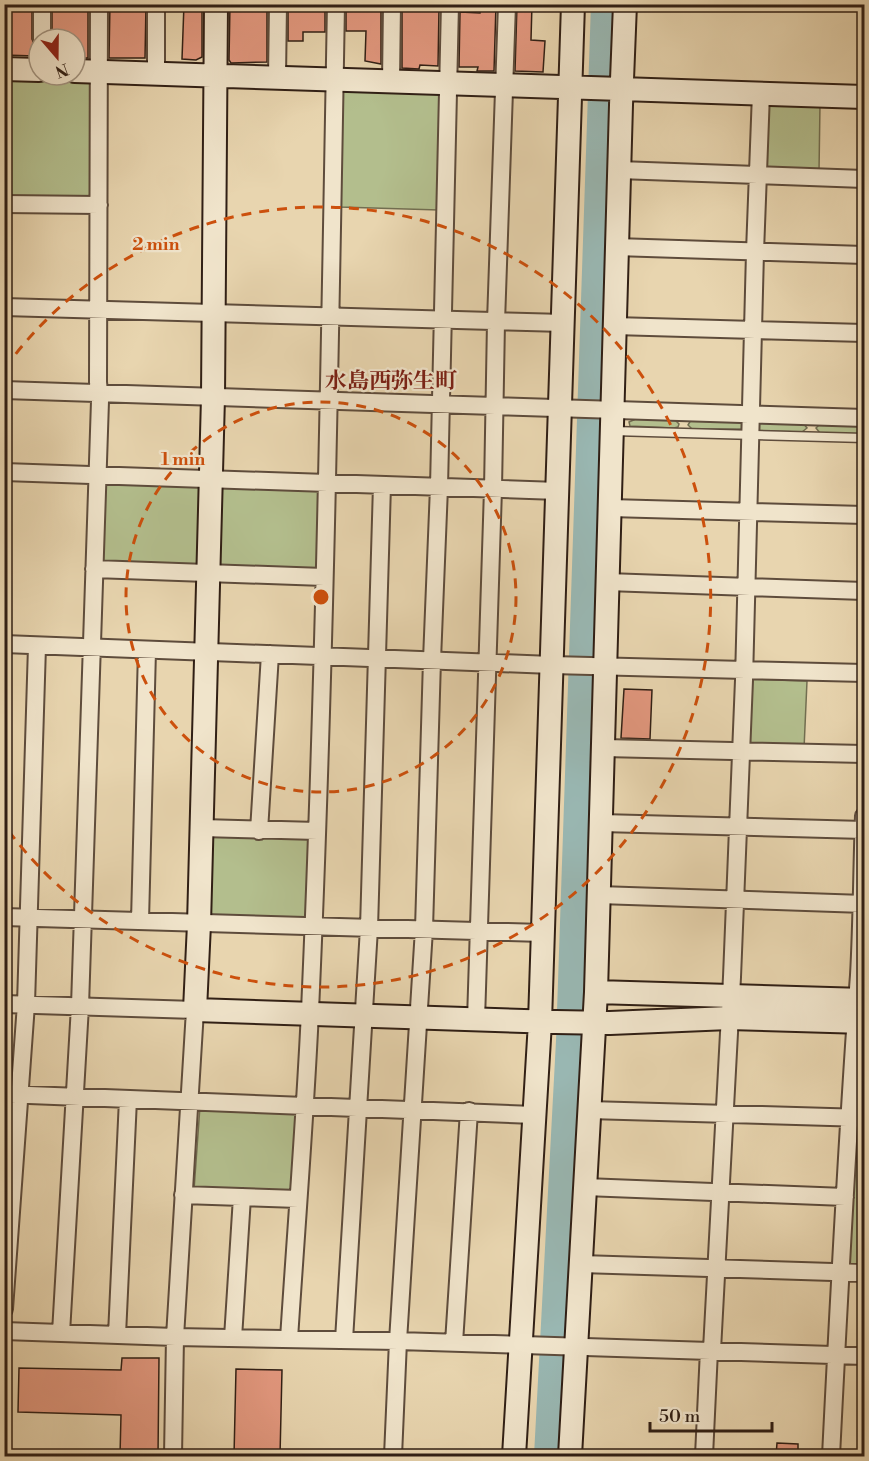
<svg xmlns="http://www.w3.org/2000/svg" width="869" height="1461" font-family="'Libre Bodoni','Noto Serif JP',serif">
<rect width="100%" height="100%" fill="#e8d5af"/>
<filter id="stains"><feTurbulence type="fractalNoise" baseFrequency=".00333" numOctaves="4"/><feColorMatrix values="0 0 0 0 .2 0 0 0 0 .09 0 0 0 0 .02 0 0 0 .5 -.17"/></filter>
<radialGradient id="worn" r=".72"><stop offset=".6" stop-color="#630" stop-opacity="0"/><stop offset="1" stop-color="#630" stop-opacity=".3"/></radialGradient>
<path fill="#b3be8d" stroke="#726e51" stroke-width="1.5" d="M 4,79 L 93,83 L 93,202 L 5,197 Z
M 343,90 L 444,94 L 439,210 L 340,207 Z
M 765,103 L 820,104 L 819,172 L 762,170 Z
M 638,418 L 675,420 L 679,424 L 678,427 L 674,428 L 630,426 L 629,422 Z
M 691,420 L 742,421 L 744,429 L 692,429 L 688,425 Z
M 760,422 L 803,423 L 807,428 L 802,432 L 759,431 L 757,430 L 756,424 Z
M 820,424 L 864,426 L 864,434 L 820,433 L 816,428 Z
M 104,481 L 200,484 L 198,567 L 103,566 Z
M 222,485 L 319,487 L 318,572 L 219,567 Z
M 750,679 L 807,681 L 804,749 L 746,747 Z
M 211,834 L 311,837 L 306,922 L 212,917 L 209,914 Z
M 200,1106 L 298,1111 L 292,1195 L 194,1190 Z
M 851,1162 L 864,1162 L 864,1267 L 847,1266 Z"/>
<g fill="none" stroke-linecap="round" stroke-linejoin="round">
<path stroke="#6f7a73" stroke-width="4.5" d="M 593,81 L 596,4
M 581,405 L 592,95
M 562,1016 L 581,413
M 538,1456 L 561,1028"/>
<path stroke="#99b7b2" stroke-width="28" d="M 548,1456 L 570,1041 L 605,4"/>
</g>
<path fill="#e3987f" stroke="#301f15" stroke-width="1.5" d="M 4,4 L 32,4 L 32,39 L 35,46 L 35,56 L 4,55 Z
M 52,4 L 70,4 L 70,8 L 88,8 L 88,58 L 75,58 L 75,39 L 52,39 Z
M 110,4 L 146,4 L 145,58 L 109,58 Z
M 184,4 L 202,4 L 202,57 L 196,60 L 182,59 Z
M 230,4 L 267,4 L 267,62 L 231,63 L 229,60 Z
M 288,4 L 325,7 L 325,32 L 303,32 L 303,41 L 288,41 Z
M 481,4 L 496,4 L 494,71 L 477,71 L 478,67 L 459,67 L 460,12 L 480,13 Z
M 517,4 L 532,4 L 531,40 L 545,41 L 543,72 L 515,71 Z
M 346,6 L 381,6 L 381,64 L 365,61 L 366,31 L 346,31 Z
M 402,6 L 439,8 L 438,66 L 420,65 L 419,69 L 402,68 Z
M 624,689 L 652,690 L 650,739 L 621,738 Z
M 122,1358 L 159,1358 L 158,1456 L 120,1456 L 121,1415 L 18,1412 L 19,1368 L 121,1370 Z
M 236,1369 L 282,1370 L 280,1456 L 234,1456 Z
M 777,1443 L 798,1444 L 798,1456 L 776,1456 Z"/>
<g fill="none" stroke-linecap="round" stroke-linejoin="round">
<defs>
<path id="lane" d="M 613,431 L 864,438"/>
<path id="street" d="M 42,4 L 42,39
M 156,73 L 156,4
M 277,77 L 278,4
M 391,81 L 392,4
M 619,170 L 864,179
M 4,204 L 99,205
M 616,247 L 864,255
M 4,307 L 564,323
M 614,326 L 864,333
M 4,390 L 864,418
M 4,472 L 558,491
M 610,508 L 864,515
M 94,569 L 324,577
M 607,582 L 864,591
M 4,644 L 552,665 L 864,673
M 604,748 L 864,754
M 601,823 L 864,830
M 202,828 L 317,831
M 259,831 L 270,654
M 599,895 L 864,904
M 4,917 L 543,933
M 140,921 L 147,650
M 4,1004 L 195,1010 L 175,1337 L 173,1456
M 476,1020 L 493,489 L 496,322 L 507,4
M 4,1094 L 534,1115
M 589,1110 L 864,1118
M 585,1187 L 845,1197
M 183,1195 L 298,1199
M 581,1264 L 864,1273
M 4,1309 L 26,1004 L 37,646
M 4,1331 L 175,1337 L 398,1341 L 864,1356
M 61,1333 L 80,1006 L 100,401 L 98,382 L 99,4
M 117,1335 L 128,1099
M 233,1338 L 242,1197
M 289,1339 C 296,1230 305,1120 310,1011 C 325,676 330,340 336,4
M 344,1340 L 369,928 L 382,485
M 454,1343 L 469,1111
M 712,1350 L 732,977 L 744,680 L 755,252 L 761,93
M 393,1456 L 398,1341 L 424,929 L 432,660 L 439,487 L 450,4
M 704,1456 L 709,1350
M 831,1456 C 839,1296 847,1135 859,975 C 862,922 862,869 864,816"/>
<path id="secondary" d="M 216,4 L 213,397 L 199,924 L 195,1010 L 556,1022 L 610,1023 L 729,1018 L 864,1022
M 4,69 L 39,70
M 75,71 L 864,97
M 596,992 L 864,1000
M 514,1456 L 540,1022 L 573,4
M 570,1456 L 596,992 L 621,105 L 625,4"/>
</defs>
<use href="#lane" stroke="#5e4c3c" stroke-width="11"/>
<use href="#street" stroke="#5e4c3c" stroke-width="20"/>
<use href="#secondary" stroke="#301f15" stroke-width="26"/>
<use href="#lane" stroke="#f0e4cb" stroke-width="8"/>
<use href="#street" stroke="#f0e4cb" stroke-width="16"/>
<use href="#secondary" stroke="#f0e4cb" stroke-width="22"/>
</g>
<g fill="none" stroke="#cc500d" stroke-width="3" stroke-dasharray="10 8">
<circle cx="321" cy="597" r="195"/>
<path d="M5 368A390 390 0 1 1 5 826"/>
</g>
<g text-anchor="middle" stroke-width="4.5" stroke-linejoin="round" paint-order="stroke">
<g font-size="22" font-weight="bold" fill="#7a1f14" stroke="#f0e4cb">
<text x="391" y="388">水島西弥生町</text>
</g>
</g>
<circle cx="321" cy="597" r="9" fill="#cc500d" stroke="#f0e4cb" stroke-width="3"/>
<g font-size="18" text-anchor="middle" font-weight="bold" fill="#cc500d" stroke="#f0e4cb" stroke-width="4.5" stroke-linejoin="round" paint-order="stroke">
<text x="156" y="250">2 min</text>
<text x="183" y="465">1 min</text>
</g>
<rect width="869" height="1461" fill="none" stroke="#e8d5af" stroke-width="24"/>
<rect x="6" y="6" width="857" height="1449" fill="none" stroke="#301f15" stroke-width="3"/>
<rect x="12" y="12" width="845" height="1437" fill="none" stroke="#301f15" stroke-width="1.5"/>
<g transform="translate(57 57) rotate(160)"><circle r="28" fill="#f0e4cb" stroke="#a39582" stroke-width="1.5"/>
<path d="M0-4.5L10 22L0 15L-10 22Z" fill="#8f2418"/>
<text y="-9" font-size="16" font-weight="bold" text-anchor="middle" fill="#301f15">N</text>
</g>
<path d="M650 1422v9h122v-9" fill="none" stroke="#301f15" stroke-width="3"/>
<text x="659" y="1422" font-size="18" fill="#301f15" stroke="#f0e4cb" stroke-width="4.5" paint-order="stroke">50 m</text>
<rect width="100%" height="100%" filter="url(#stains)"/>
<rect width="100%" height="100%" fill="url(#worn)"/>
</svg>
